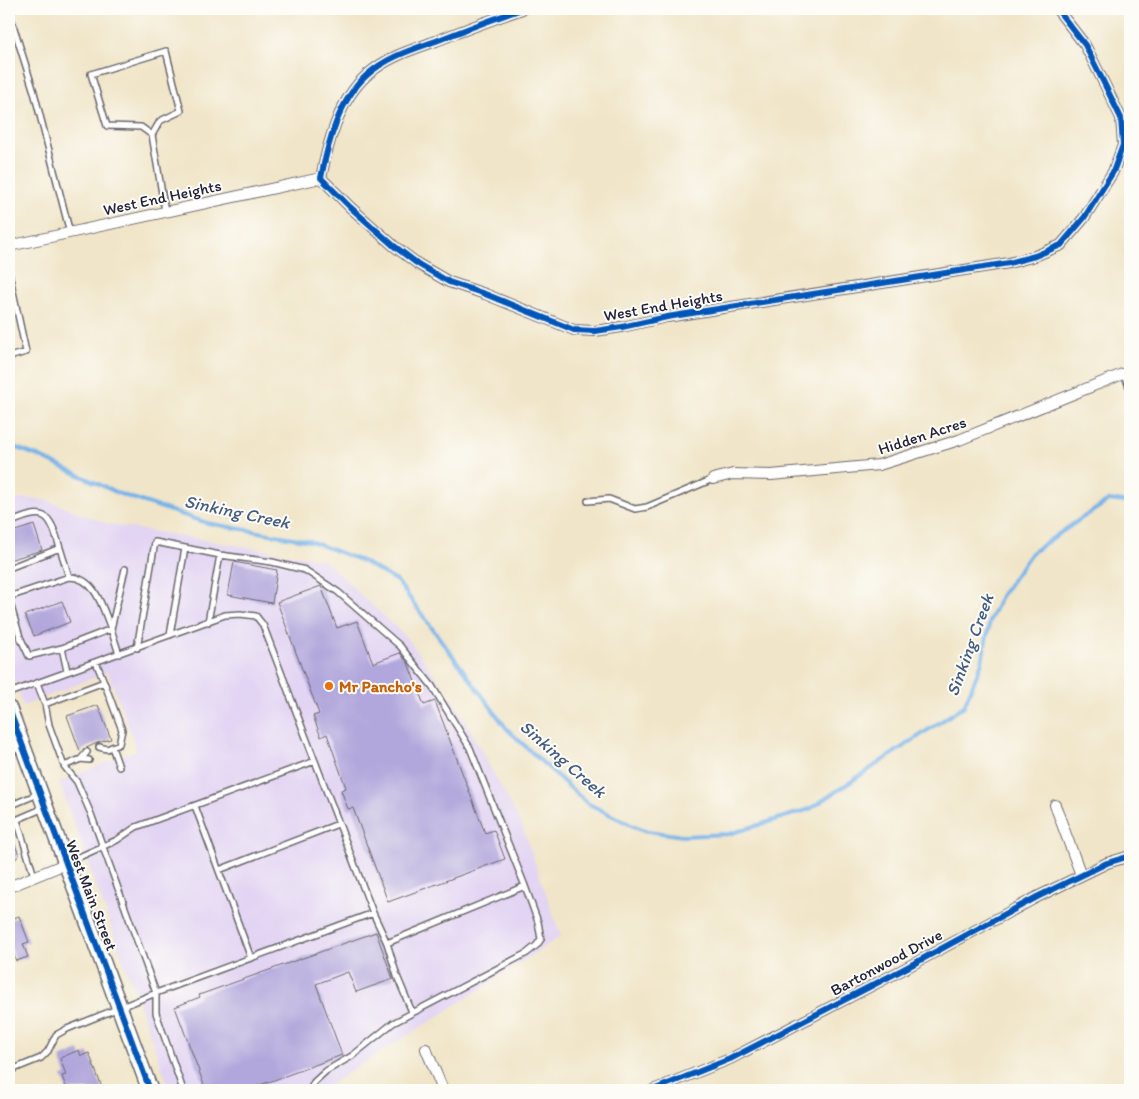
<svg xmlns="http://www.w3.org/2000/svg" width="1139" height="1099" font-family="Itim,sans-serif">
<rect width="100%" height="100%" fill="#fdfcf7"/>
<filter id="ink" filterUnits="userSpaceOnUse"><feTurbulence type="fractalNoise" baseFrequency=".02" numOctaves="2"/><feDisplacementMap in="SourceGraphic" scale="10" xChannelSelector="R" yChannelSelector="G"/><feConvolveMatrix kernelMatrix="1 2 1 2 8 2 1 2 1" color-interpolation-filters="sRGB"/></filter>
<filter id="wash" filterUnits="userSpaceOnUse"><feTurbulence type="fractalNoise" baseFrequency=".0096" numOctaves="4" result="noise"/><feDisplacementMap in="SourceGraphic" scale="20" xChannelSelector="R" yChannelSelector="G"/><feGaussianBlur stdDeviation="1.12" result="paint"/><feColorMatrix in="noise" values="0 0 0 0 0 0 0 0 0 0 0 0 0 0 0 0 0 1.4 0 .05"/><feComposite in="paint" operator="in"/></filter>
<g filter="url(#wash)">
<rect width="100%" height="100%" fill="#f0e5c8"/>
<path fill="#e2d4f3" d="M 24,498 L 48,501 L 108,524 L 324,560 L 408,639 L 457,706 L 522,826 L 561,936 L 434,1019 L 382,1051 L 322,1090 L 170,1090 L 59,782 L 137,750 L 108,672 L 23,706 L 9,663 L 9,503 Z"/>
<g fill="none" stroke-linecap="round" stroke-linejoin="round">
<path stroke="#77b3e9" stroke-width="4" d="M 9,445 L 38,456 L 120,494 L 207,523 L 310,541 L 362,561 L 397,581 L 507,729 L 543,763 L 587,803 L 641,830 L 683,836 L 729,834 L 810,809 L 964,706 L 982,662 L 990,620 L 1001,596 L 1031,553 L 1082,518 L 1110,500 L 1130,503"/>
</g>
<g id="blocks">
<path fill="#b1a7dc" d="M 34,525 L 42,550 L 9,560 L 9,533 Z
M 234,562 L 277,570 L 272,603 L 228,595 Z
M 321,586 L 337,628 L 357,621 L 373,663 L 400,653 L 408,663 L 424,705 L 435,701 L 485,833 L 494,830 L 505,859 L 388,902 L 353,808 L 348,809 L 341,790 L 346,788 L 327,734 L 321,737 L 313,716 L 319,714 L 277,602 Z
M 62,601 L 70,622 L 34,636 L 25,615 Z
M 98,705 L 111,739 L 97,743 L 80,751 L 67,716 Z
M 9,830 L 19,855 L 9,867 Z
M 19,916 L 29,942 L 23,944 L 28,957 L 16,961 L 11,948 L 9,949 L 9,920 Z
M 376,932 L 393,979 L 356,992 L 348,972 L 316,984 L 342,1055 L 247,1090 L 206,1090 L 175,1007 L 200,997 L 199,995 Z
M 79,1050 L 81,1056 L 89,1053 L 103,1090 L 67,1090 L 62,1076 L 66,1075 L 60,1058 Z"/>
</g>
</g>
<g filter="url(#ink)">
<use href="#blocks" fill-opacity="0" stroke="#6a666c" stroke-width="1"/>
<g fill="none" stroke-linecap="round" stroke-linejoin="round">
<defs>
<path id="lane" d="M 9,12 L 34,92 L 70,233
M 152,135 L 141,127 L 107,126 L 91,74 L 166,51 L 181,111 L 160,121 L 152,135 L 165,211
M 9,273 L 26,352 L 9,357
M 1124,374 L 1130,389
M 588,501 L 609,499 L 635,509 L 647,507 L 713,479
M 9,523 C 45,508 49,511 60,548 L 9,568
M 60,548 L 69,577
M 220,555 L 272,562 L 305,570 L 338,592 L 400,646 L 432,686 L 470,748 L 525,886
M 9,597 L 69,577 C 96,577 103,609 111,629 L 62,648 L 29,656 L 20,637 L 9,600
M 170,635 L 185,548 L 220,555 L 208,622
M 62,648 L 67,671
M 137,648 L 155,542 L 185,548
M 119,654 L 111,629 L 125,569
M 96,662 L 104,682
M 37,683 L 45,704 L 49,725 L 64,766 L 77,782 L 91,814 L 156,993 L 156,1013 L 183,1090
M 9,693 L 225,615 L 240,614 L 256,616 L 263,625 L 373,913 L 156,993 L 67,1029 L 56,1035 L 48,1051 L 41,1058 L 9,1071
M 45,704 L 104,682 L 122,730 L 119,744 L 107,749 L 99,747
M 112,747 L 119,767
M 9,752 L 22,747
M 81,759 L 89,760
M 64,766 L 81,759 L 87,752
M 9,791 L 14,804 L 38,794
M 195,806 L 251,958
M 17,820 L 34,876
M 9,823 L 44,808
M 68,862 L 117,840 L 136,827 L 315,761
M 219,870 L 338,824
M 373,913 L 387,943
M 310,1090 L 314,1082 L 326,1071 L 352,1056 L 393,1023 L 527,953 L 537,945 L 541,939 L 538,922 L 525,886 L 387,943 L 397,976 L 412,1012"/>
<path id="street" d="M 522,9 C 493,19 464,30 436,41 C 411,50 387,57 367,75 C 339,100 328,142 321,178 L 350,207 L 394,246 L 418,264 L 449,282 L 485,294 L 574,330 L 595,331 L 622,327 L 667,317 L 1009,263 L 1035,256 L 1061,245 L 1084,218 L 1113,172 L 1123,145 L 1121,118 L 1103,81 L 1085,45 L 1057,9
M 9,246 L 321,178
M 713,479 L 733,474 L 771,475 L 879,465 L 959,440 L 1130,371
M 1055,805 L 1081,875
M 9,887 L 65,864
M 426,1049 L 443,1090
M 653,1090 L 730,1059 L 902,970 L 1037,897 L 1107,863 L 1130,856"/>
<path id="primary" d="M 9,709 L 150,1090"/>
</defs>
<use href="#lane" stroke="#6a666c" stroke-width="8"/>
<use href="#street" stroke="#6a666c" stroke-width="12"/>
<use href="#primary" stroke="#6a666c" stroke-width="18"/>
<use href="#lane" stroke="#fff" stroke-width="5"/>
<use href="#street" stroke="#fff" stroke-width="10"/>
<use href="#primary" stroke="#fff" stroke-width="15"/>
<defs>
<path id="cycleway" d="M 522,9 C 493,19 464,30 436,41 C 411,50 387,57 367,75 C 339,100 328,142 321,178 L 350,207 L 394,246 L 418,264 L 449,282 L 485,294 L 574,330 L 595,331 L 622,327 L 667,317 L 1009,263 L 1035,256 L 1061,245 L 1084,218 L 1113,172 L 1123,145 L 1121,118 L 1103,81 L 1085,45 L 1057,9
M 9,709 L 150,1090
M 653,1090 L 730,1059 L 902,970 L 1037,897 L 1107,863 L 1130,856"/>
</defs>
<use href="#cycleway" stroke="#fdfcf7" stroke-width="9"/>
<use href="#cycleway" stroke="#0057b8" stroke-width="6"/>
</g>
</g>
<circle fill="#e8710a" stroke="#fdfcf7" stroke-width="2" cx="329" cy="686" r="5"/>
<g text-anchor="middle" stroke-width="4" stroke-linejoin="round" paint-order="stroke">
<g font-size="16" fill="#22223b" stroke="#fdfcf7">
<text transform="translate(162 197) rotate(-12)" y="6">West End Heights</text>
<text transform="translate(663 305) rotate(-10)" y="6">West End Heights</text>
<text transform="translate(922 435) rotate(-18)" y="6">Hidden Acres</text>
<text transform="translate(92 895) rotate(69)" y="6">West Main Street</text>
<text transform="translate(886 962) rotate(-28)" y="6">Bartonwood Drive</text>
</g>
<g font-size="16" font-weight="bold" fill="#c56008" stroke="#fdfcf7" text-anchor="start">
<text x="339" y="692">Mr Pancho's</text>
</g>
<g font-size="18" font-style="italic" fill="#445c81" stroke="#fdfcf7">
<text transform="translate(237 512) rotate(12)" y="6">Sinking Creek</text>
<text transform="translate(970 645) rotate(-70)" y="6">Sinking Creek</text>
<text transform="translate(563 759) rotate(41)" y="6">Sinking Creek</text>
</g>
</g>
<rect width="1139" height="1099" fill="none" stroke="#fdfcf7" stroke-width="30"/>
</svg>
